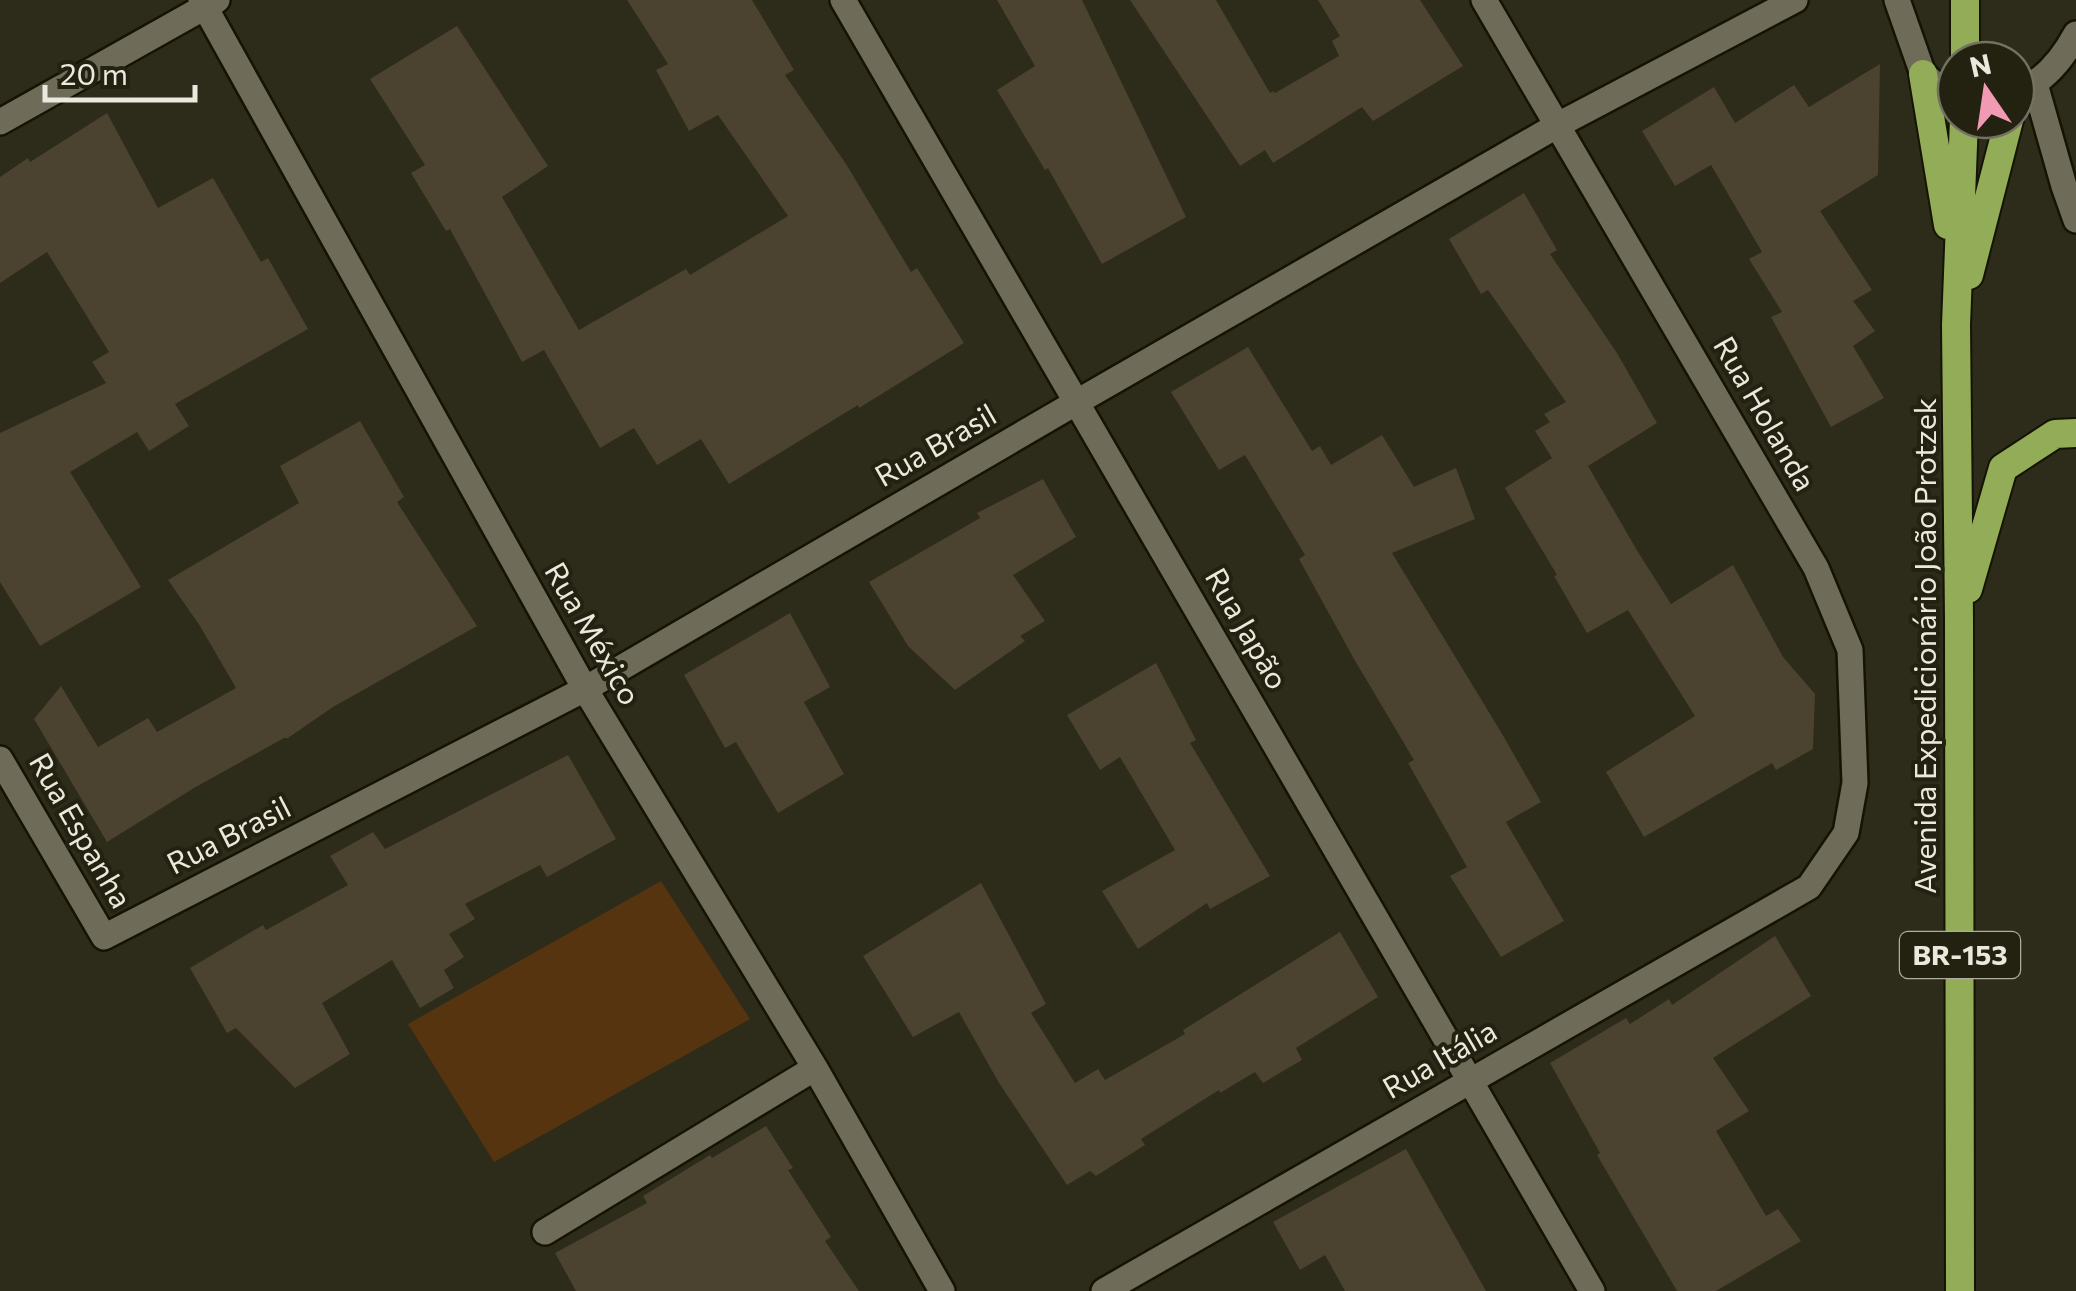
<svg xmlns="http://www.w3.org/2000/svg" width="2076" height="1291" font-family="Commissioner,sans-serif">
<rect width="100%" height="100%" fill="#2d2b19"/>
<path fill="#573410" d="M 661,881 L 750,1019 L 494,1162 L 408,1024 Z"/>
<path fill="#4b4230" d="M 627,0 L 752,0 L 794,70 L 785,75 L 846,164 L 911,272 L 917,268 L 964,343 L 859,408 L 858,405 L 729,484 L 701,439 L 657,465 L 634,428 L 600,448 L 544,350 L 522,362 L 450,229 L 446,231 L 411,173 L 425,165 L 370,79 L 457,26 L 548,166 L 502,197 L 579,330 L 686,269 L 690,275 L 788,216 L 718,115 L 689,131 L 656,70 L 668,64 Z
M 997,0 L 1082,0 L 1186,217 L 1102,264 L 1048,168 L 1045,170 L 997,90 L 1035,66 Z
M 1130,0 L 1216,0 L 1270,93 L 1273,91 L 1275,93 L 1339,56 L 1332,41 L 1340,36 L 1318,0 L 1420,0 L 1463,66 L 1373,121 L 1362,107 L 1273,163 L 1265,150 L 1240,166 Z
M 1880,64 L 1878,175 L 1820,211 L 1872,290 L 1853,301 L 1875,331 L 1853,346 L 1884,398 L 1831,427 L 1771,317 L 1782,312 L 1749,259 L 1762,252 L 1711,165 L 1675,186 L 1642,131 L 1714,87 L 1735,123 L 1794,85 L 1809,107 Z
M 107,113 L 158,208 L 213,178 L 261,262 L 268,258 L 308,329 L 175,404 L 189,426 L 149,451 L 137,432 L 70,472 L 141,587 L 40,646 L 0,582 L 0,433 L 106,383 L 92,362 L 109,352 L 47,252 L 0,283 L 0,177 L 28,158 L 30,162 Z
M 1524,193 L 1557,250 L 1550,254 L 1617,353 L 1657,423 L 1588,466 L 1638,552 L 1671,604 L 1733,565 L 1783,657 L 1815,694 L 1813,749 L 1776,770 L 1772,763 L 1644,837 L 1606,772 L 1695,716 L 1628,610 L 1587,633 L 1554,576 L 1557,575 L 1505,488 L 1552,458 L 1535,431 L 1550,422 L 1544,414 L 1566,402 L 1488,290 L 1481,294 L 1449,239 Z
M 1248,347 L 1312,451 L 1320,446 L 1331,465 L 1382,435 L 1414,487 L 1456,468 L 1475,519 L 1392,553 L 1501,732 L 1541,802 L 1506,822 L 1564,921 L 1501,957 L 1450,876 L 1467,867 L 1408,763 L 1414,760 L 1354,659 L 1299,559 L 1305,555 L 1245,455 L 1219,470 L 1171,392 Z
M 360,421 L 404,497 L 397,502 L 477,626 L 333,707 L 288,738 L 284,738 L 194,788 L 107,842 L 34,719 L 61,686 L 98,747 L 148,718 L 157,732 L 236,688 L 200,626 L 168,580 L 299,503 L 280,466 Z
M 1043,479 L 1076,537 L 1013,575 L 1045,621 L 1020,636 L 1025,641 L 955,690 L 908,646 L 869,582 L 980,518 L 977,513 Z
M 790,613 L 830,687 L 804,702 L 844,774 L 778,813 L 736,742 L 725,748 L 684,675 Z
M 1156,663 L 1196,740 L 1190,743 L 1270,876 L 1210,909 L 1207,903 L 1138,949 L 1102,891 L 1175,850 L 1120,757 L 1100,770 L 1067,715 Z
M 568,755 L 616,839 L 547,877 L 540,865 L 465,904 L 475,919 L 449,934 L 464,957 L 444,970 L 454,988 L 420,1008 L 392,960 L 322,1003 L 350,1054 L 295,1088 L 236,1028 L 227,1033 L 190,968 L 263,925 L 266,930 L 348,885 L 330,856 L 373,832 L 385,849 Z
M 981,883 L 1046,1004 L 1031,1013 L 1075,1083 L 1098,1069 L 1105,1080 L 1185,1034 L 1183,1030 L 1340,932 L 1378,997 L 1296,1048 L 1302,1060 L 1263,1083 L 1255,1072 L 1220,1093 L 1219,1090 L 1141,1139 L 1145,1145 L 1096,1176 L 1090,1171 L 1067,1185 L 999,1083 L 959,1012 L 913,1037 L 863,956 Z
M 1775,936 L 1811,996 L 1713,1058 L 1749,1111 L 1716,1131 L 1766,1216 L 1778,1209 L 1801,1241 L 1716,1291 L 1677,1291 L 1597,1155 L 1600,1153 L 1550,1063 L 1626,1018 L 1630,1024 L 1669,999 L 1672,1005 Z
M 766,1126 L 793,1168 L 788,1170 L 831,1237 L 825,1241 L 859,1291 L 576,1291 L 555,1253 L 647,1203 L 643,1196 L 710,1155 L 712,1158 Z
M 1406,1149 L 1486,1291 L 1345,1291 L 1325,1255 L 1300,1270 L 1273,1222 Z"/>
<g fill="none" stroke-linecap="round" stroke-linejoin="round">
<defs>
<path id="minor" d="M 201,0 L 585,689 L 815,1068 L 942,1291
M 843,0 L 1592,1291
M 1897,0 L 1923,74 L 1943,91 L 1956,99
M 2035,84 L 2064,186 L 2076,220
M 2021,90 C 2046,80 2063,58 2076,34
M 0,122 L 217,0
M 0,759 L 104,937 L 585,689 L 1077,402 L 1558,125 L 1795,0
M 545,1232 L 815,1068
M 1104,1291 L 1809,887 L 1846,833 L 1855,783 L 1850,650 L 1816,568 L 1484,0"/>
<path id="trunk" d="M 1965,0 L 1965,60
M 1923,74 L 1948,225
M 2016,93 L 2016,92
M 1969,275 L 2009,120
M 1968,589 L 2003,468 L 2055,434 L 2076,433
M 1960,1291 L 1959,619 L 1956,325 L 1964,120"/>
</defs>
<use href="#minor" stroke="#151404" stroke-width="30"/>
<use href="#trunk" stroke="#151404" stroke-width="32"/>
<use href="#minor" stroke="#6e6c58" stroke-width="25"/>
<use href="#trunk" stroke="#92ac57" stroke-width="28"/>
</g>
<g text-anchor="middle" stroke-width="8" stroke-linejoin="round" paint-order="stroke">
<rect fill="#232210" stroke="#aeada0" stroke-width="2.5" x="1900" y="932" width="120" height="46" rx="8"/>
<g font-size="28" font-weight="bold" fill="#eae9de">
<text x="1960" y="965">BR-153</text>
</g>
<g font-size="30" fill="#eae9de" stroke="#232210">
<text transform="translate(1764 414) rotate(60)" y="10">Rua Holanda</text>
<text transform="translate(936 446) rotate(-30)" y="10">Rua Brasil</text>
<text transform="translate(1246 629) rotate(60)" y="10">Rua Japão</text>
<text transform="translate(592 634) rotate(60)" y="10">Rua México</text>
<text transform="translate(1926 646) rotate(-90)" y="10">Avenida Expedicionário João Protzek</text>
<text transform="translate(80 831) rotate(60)" y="10">Rua Espanha</text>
<text transform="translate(229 836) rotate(-27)" y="10">Rua Brasil</text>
<text transform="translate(1440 1060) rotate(-30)" y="10">Rua Itália</text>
</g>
</g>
<g transform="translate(1986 90) rotate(347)"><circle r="48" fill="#232210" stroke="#737262" stroke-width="2.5"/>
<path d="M0-8L18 38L0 25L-18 38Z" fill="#f19ab3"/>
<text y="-15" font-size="28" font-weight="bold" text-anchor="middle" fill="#eae9de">N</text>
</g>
<path d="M45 85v15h150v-15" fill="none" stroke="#eae9de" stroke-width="5"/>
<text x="60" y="85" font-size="30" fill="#eae9de" stroke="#232210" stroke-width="8" paint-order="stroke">20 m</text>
</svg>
